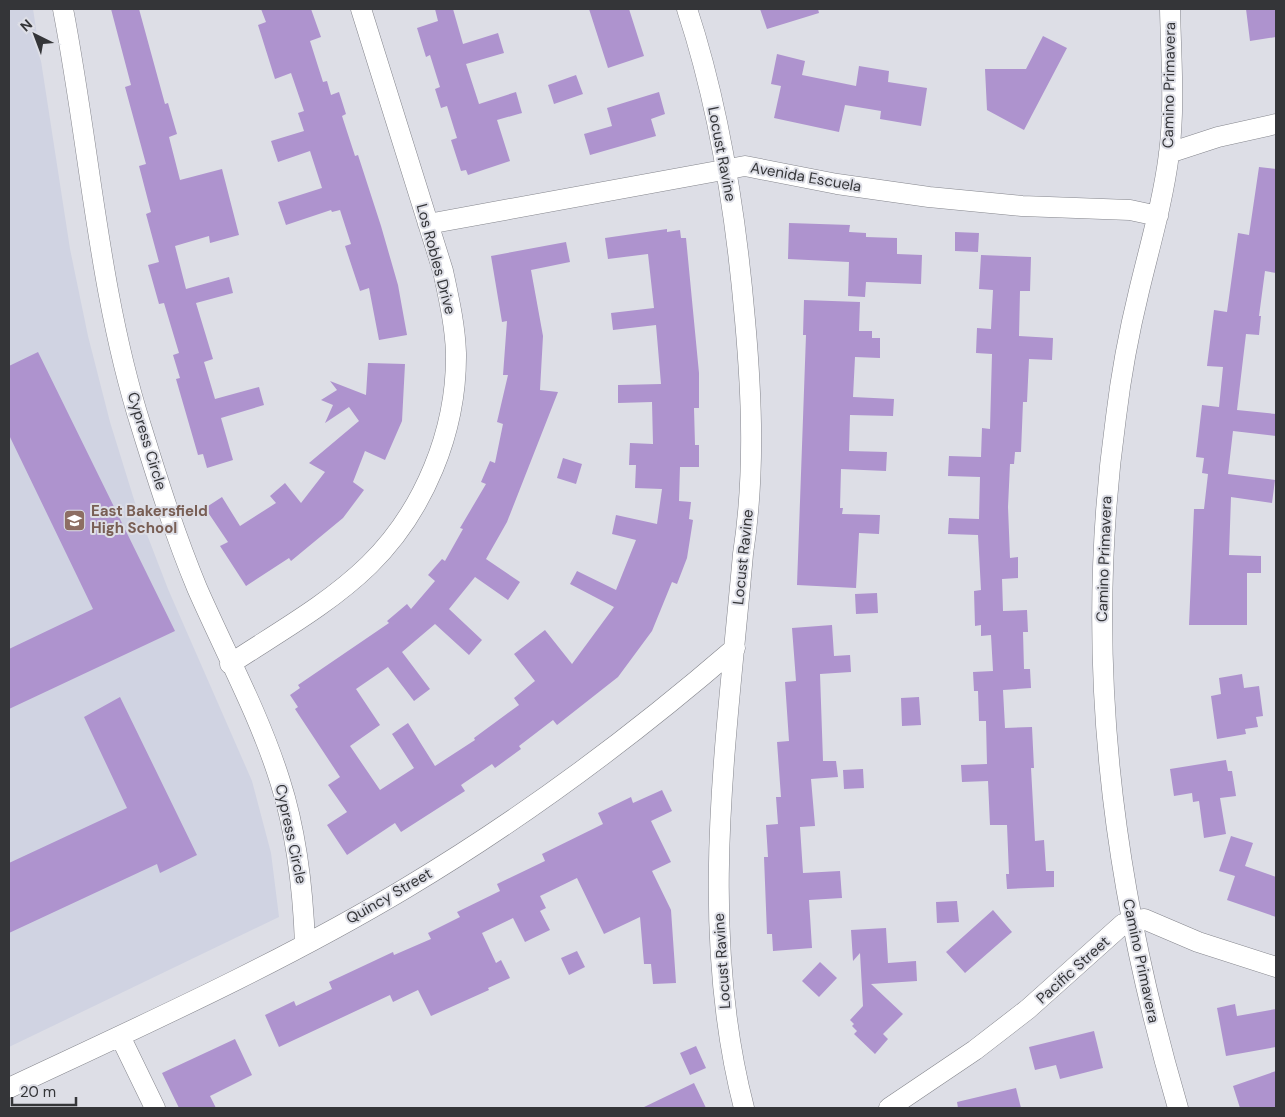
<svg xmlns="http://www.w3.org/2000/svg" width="1285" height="1117" font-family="'DM Sans',sans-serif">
<rect width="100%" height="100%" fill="#dddee6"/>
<path fill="#d0d3e2" d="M 9,9 L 33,9 L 70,249 L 88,336 L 110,422 L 136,506 L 168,589 L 252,781 L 271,853 L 279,917 L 9,1047 Z"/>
<path fill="#ae93ce" d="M 111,9 L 139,9 L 165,104 L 168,103 L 177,134 L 169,137 L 180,180 L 222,169 L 239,235 L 210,243 L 209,236 L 175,246 L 186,289 L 229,277 L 233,293 L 196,303 L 213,359 L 204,362 L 215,399 L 259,387 L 264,405 L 221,418 L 233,460 L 207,468 L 203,454 L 198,455 L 176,379 L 180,378 L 173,355 L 179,353 L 164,303 L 159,304 L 148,265 L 159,262 L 146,214 L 151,212 L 139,166 L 146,164 L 125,87 L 131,85 Z
M 261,9 L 311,9 L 321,37 L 310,41 L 323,82 L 327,81 L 331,95 L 339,92 L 346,114 L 342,116 L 355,156 L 358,155 L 381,226 L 398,285 L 407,335 L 379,340 L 369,288 L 360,291 L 345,246 L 351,244 L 340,210 L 332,212 L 331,210 L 286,225 L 278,202 L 322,188 L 310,151 L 278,162 L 271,141 L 304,131 L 298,113 L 304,111 L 291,73 L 275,79 L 258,25 L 266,22 Z
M 435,9 L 453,9 L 463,44 L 498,33 L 504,53 L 466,64 L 479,104 L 516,92 L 522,113 L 497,120 L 510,161 L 468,175 L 466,170 L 461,171 L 451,140 L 457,138 L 447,106 L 441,108 L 435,89 L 440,87 L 430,55 L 426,57 L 417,28 L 438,21 Z
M 589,9 L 629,9 L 644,56 L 608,68 Z
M 760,9 L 818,9 L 819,13 L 767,29 Z
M 1246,9 L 1276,9 L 1276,37 L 1250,41 Z
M 1043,36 L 1067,48 L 1024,130 L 987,110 L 985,69 L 1026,69 Z
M 777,54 L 805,61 L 802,75 L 856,86 L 859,66 L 889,71 L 888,82 L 927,88 L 921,126 L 880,119 L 881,111 L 845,105 L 839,132 L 774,118 L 781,86 L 771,84 Z
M 576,75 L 583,94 L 554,104 L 548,85 Z
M 659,92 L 665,114 L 651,119 L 656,136 L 590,155 L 584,134 L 612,126 L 607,108 Z
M 1259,167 L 1276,169 L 1276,273 L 1265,271 L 1259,316 L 1261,316 L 1259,335 L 1246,334 L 1237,410 L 1276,414 L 1276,436 L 1233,431 L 1228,474 L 1275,480 L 1272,503 L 1231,497 L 1229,555 L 1261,556 L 1261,573 L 1247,573 L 1247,625 L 1189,625 L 1194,509 L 1204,509 L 1208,474 L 1202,473 L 1204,458 L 1196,457 L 1202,405 L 1219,407 L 1223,367 L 1207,366 L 1214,310 L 1227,312 L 1238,233 L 1249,235 Z
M 789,223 L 850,225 L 849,232 L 866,233 L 866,237 L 897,238 L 897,254 L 922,255 L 921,284 L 866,282 L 865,297 L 848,296 L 849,262 L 788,259 Z
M 667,229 L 667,232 L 680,230 L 681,238 L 686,238 L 699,373 L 699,408 L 694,408 L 695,445 L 699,445 L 699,467 L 680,467 L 679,501 L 691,502 L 689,519 L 693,520 L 687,558 L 677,584 L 672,582 L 652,631 L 618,677 L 557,725 L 553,720 L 519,746 L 521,749 L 495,768 L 492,764 L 461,785 L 465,791 L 401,832 L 395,823 L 347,855 L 327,825 L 347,812 L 328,785 L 340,777 L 295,709 L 298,707 L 290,695 L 300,688 L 298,685 L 389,623 L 387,621 L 407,604 L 411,609 L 435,581 L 428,575 L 442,559 L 445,561 L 463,529 L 460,528 L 486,484 L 481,482 L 490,461 L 495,463 L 503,424 L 497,422 L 508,375 L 503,375 L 507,321 L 502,322 L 491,256 L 566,242 L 570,262 L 531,270 L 543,336 L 540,390 L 558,392 L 507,522 L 486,559 L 520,582 L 508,600 L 475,577 L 449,609 L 482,640 L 469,655 L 435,624 L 402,652 L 430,689 L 414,701 L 388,667 L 356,689 L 380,725 L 350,746 L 380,790 L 414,768 L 392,734 L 408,723 L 435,766 L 475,740 L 474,738 L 519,705 L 514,698 L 535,681 L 514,654 L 545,630 L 572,664 L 614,607 L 570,584 L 577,571 L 616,590 L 636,540 L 612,534 L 616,515 L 657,524 L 662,489 L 635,488 L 636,465 L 629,465 L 630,443 L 653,444 L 652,402 L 618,403 L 618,385 L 661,384 L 656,325 L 613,330 L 611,313 L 654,308 L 648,254 L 608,259 L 605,238 Z
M 955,232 L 979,233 L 978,252 L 955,251 Z
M 981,255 L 1031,257 L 1030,291 L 1020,291 L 1019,336 L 1053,338 L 1052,360 L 1029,359 L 1027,402 L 1023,402 L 1021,452 L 1015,452 L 1014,464 L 1010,464 L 1008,507 L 1010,558 L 1018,557 L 1018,578 L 1002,579 L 1003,611 L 1027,610 L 1028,632 L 1023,632 L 1024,669 L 1030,669 L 1031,688 L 1003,690 L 1005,728 L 1032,727 L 1034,768 L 1031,768 L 1035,841 L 1044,840 L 1046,871 L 1054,871 L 1054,887 L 1007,889 L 1006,874 L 1009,874 L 1007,825 L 990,825 L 988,781 L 962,782 L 961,765 L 987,764 L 986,721 L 979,721 L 978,691 L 974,691 L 973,672 L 993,671 L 991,635 L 981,636 L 981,625 L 975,626 L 974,591 L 981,590 L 978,535 L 948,534 L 949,518 L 979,519 L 980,477 L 948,476 L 949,456 L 981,457 L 982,428 L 990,429 L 992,354 L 976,353 L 977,328 L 991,329 L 993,290 L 979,289 Z
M 804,300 L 860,302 L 859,331 L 872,331 L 872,338 L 880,338 L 880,358 L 855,357 L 853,397 L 894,399 L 893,416 L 850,415 L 849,451 L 887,452 L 886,471 L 841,469 L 840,508 L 843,508 L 842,514 L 880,515 L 879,534 L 859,533 L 856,588 L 797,585 L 806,335 L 803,335 Z
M 38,352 L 175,631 L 9,709 L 9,649 L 93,609 L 9,435 L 9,366 Z
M 368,363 L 405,364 L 402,421 L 385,460 L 365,451 L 353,482 L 364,490 L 343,518 L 291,561 L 289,558 L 246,586 L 220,546 L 228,542 L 205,508 L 222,497 L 240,526 L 276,503 L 270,496 L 285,483 L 301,503 L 325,472 L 309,463 L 359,421 L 349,407 L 325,423 L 333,405 L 321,400 L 337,390 L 330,381 L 366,395 Z
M 563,458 L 582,464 L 576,484 L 557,478 Z
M 877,593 L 878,613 L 856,614 L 855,594 Z
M 832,625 L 834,656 L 850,655 L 851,672 L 820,674 L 823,761 L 836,761 L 838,777 L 811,779 L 815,826 L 800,827 L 803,873 L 840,871 L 842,898 L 809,900 L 812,948 L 773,951 L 772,934 L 767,934 L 764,857 L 768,857 L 766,825 L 778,824 L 776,797 L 781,797 L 777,742 L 789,741 L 785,682 L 796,681 L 792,628 Z
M 1242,674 L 1244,688 L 1259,686 L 1263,716 L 1256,717 L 1258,727 L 1245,729 L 1246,734 L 1217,739 L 1211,696 L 1221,694 L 1219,678 Z
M 120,697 L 197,855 L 160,873 L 157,864 L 9,933 L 9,863 L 127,808 L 84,717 Z
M 919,697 L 921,725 L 902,726 L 901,698 Z
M 1226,760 L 1228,771 L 1232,771 L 1236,796 L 1220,798 L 1226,834 L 1204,838 L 1199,801 L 1193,802 L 1192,793 L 1174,796 L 1170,769 Z
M 863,769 L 864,788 L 844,789 L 843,770 Z
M 662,790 L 672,811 L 651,821 L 671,862 L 652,871 L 671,910 L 676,983 L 653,984 L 651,964 L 644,964 L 640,917 L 604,934 L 577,878 L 540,896 L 546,908 L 540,911 L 550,930 L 525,942 L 513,918 L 482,933 L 496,963 L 501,960 L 510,978 L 488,988 L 489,990 L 431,1016 L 418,990 L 393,1002 L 390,995 L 279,1047 L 265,1015 L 294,1001 L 296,1006 L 332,989 L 329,982 L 393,952 L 394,955 L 431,939 L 428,933 L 460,917 L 457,912 L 500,891 L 497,884 L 545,861 L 542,854 L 603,824 L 598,813 L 631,797 L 633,803 Z
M 1231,836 L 1253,843 L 1245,866 L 1276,877 L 1276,917 L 1227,900 L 1235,876 L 1219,871 Z
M 957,901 L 959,922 L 937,923 L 936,902 Z
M 993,910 L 1012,932 L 965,973 L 946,952 Z
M 886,928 L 888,963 L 916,961 L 917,981 L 871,984 L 903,1014 L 883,1034 L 888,1039 L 875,1054 L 854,1034 L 857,1031 L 852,1026 L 854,1024 L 850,1020 L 863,1006 L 860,953 L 853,961 L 851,930 Z
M 577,951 L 585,967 L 569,975 L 561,958 Z
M 820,962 L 837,978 L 819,997 L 802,981 Z
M 1235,1004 L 1237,1016 L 1276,1009 L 1276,1047 L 1226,1056 L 1217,1008 Z
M 1094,1031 L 1103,1068 L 1060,1079 L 1056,1065 L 1035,1070 L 1029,1047 Z
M 235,1039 L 252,1075 L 210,1096 L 216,1108 L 179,1108 L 162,1073 Z
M 696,1046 L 706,1068 L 690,1075 L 680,1053 Z
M 1276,1071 L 1276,1108 L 1240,1108 L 1233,1086 Z
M 694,1083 L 706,1108 L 642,1108 Z
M 1016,1088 L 1021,1108 L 958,1108 L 957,1102 Z"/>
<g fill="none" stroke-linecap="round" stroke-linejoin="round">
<defs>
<path id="minor" d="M 63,9 C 90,148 98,290 141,426 C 158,481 175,535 197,588 C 225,652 259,714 280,781 C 297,834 303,889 305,944
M 687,9 C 720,109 736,215 745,320 C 752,398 755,476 743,554 C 727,738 697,926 744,1108
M 1170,9 C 1171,57 1175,106 1169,154 C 1163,201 1150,245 1139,291 C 1129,332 1121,375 1116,417 C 1083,654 1111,880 1178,1108
M 1169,153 L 1218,137 L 1276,124
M 428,224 L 745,166 L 837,184 L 929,197 L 1022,206 L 1130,210 L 1158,216
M 230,664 C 277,633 329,604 369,565 C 424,511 457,431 456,353 C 455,325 449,299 443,271 L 361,9
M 120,1036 L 155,1108
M 9,1088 C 143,1025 279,964 406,888 C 523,818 632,737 735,648
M 889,1108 L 975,1050 L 1028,1009 L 1123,924 L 1144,919 L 1198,942 L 1276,967"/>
</defs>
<use href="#minor" stroke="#84858c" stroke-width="21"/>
<use href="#minor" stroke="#fff" stroke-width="20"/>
</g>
<defs>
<symbol id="school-square" viewBox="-11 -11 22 22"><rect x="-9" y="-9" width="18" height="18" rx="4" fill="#8d6e63" stroke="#dddee6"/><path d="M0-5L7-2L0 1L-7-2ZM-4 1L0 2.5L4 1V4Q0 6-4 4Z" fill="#fff"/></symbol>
</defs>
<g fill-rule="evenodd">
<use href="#school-square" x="62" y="508" width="25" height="25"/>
</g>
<g text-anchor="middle" stroke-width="4" stroke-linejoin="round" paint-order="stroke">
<g font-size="15" fill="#343538" stroke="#dddee6">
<text transform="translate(1169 85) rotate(-89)" y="5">Camino Primavera</text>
<text transform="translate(722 154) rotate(79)" y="5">Locust Ravine</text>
<text transform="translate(806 177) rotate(10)" y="5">Avenida Escuela</text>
<text transform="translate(436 259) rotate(75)" y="5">Los Robles Drive</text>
<text transform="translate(147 441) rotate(73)" y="5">Cypress Circle</text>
<text transform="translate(743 557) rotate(-84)" y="5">Locust Ravine</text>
<text transform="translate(1104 559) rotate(-88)" y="5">Camino Primavera</text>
<text transform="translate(291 834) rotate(78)" y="5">Cypress Circle</text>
<text transform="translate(389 896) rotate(-30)" y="5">Quincy Street</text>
<text transform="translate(722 961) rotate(-94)" y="5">Locust Ravine</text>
<text transform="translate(1141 961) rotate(78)" y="5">Camino Primavera</text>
<text transform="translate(1073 970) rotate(-42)" y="5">Pacific Street</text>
</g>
<g font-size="15" font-weight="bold" fill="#785e54" stroke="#dddee6" text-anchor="start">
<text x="91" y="516">East Bakersfield<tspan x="91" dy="17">High School</tspan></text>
</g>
</g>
<rect width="1285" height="1117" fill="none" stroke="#343538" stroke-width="20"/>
<g transform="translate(35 35) rotate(318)" stroke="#dddee6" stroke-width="4" paint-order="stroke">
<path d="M0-4L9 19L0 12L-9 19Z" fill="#343538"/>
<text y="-8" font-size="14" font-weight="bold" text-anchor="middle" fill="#343538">N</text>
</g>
<path d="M12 1097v8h64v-8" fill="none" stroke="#343538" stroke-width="2.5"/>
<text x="20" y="1097" font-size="15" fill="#343538" stroke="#dddee6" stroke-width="4" paint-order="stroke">20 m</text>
</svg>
